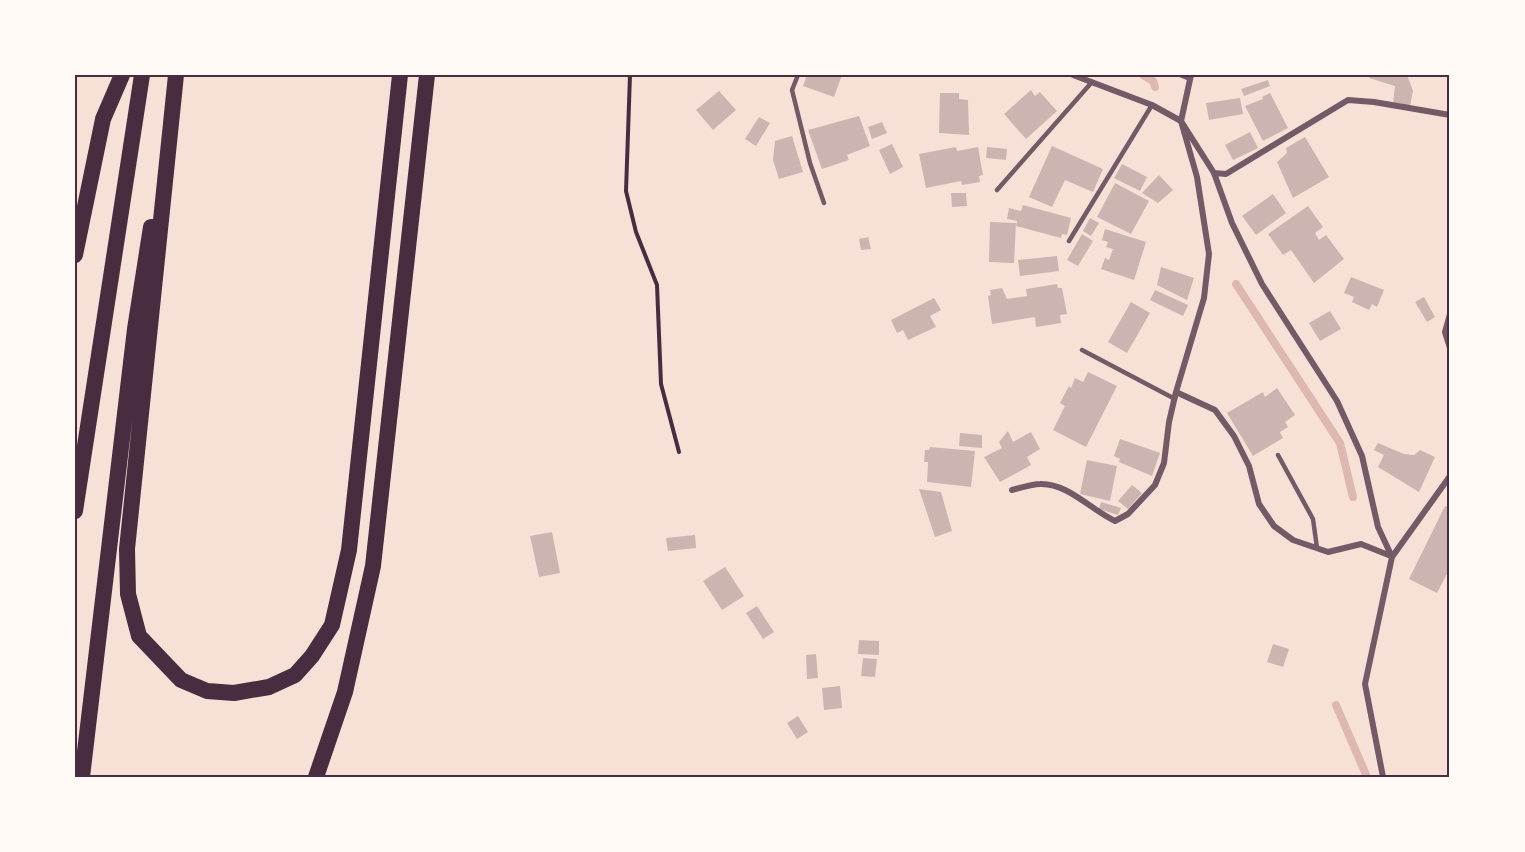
<svg xmlns="http://www.w3.org/2000/svg" width="1525" height="852" font-family="'Source Sans 3',sans-serif">
<rect width="100%" height="100%" fill="#f7e1d7"/>
<g fill="none" stroke-linecap="round" stroke-linejoin="round">
<path stroke="#dcb8b0" stroke-width="8" d="M 1143,75 L 1153,81 L 1155,87
M 1236,284 L 1340,443 L 1353,497
M 1336,705 L 1367,777"/>
</g>
<path fill="#ccb4b1" d="M 807,75 L 842,75 L 834,97 L 803,86 Z
M 1369,75 L 1407,75 L 1413,91 L 1410,106 L 1393,103 L 1395,86 L 1369,78 Z
M 1268,80 L 1270,86 L 1244,96 L 1241,89 Z
M 1031,90 L 1035,96 L 1040,92 L 1057,111 L 1026,139 L 1004,114 Z
M 719,91 L 736,110 L 713,130 L 696,110 Z
M 940,93 L 959,93 L 959,99 L 968,100 L 969,135 L 939,133 Z
M 1270,93 L 1288,128 L 1263,141 L 1245,106 L 1263,99 L 1262,97 Z
M 1240,98 L 1243,114 L 1209,120 L 1206,103 Z
M 859,116 L 870,146 L 847,155 L 849,160 L 822,169 L 808,130 Z
M 759,117 L 770,123 L 756,146 L 745,139 Z
M 882,122 L 887,133 L 872,139 L 868,127 Z
M 1250,132 L 1258,148 L 1233,160 L 1225,145 Z
M 792,136 L 803,172 L 779,179 L 773,160 L 775,141 Z
M 1305,137 L 1329,177 L 1293,198 L 1277,162 L 1287,153 L 1286,148 Z
M 892,144 L 903,167 L 890,174 L 879,150 Z
M 1052,146 L 1103,169 L 1093,192 L 1065,180 L 1052,207 L 1029,197 Z
M 956,147 L 957,151 L 978,147 L 983,175 L 979,176 L 980,182 L 962,185 L 961,181 L 926,188 L 919,154 Z
M 987,147 L 1007,149 L 1006,160 L 986,158 Z
M 1122,164 L 1147,177 L 1140,191 L 1114,178 Z
M 1159,175 L 1173,190 L 1158,203 L 1142,193 Z
M 1115,183 L 1149,201 L 1131,234 L 1097,217 Z
M 951,193 L 966,193 L 967,206 L 952,207 Z
M 1273,194 L 1286,213 L 1256,235 L 1242,216 Z
M 1023,205 L 1071,218 L 1067,235 L 1062,234 L 1061,238 L 1016,226 L 1017,221 L 1007,219 L 1009,208 L 1021,211 Z
M 1308,206 L 1323,227 L 1315,233 L 1319,240 L 1326,235 L 1344,259 L 1314,283 L 1291,250 L 1283,255 L 1268,234 Z
M 1090,218 L 1099,223 L 1091,236 L 1083,231 Z
M 990,222 L 1016,223 L 1014,263 L 989,262 Z
M 1105,229 L 1146,242 L 1134,280 L 1101,269 L 1105,258 L 1109,260 L 1113,249 L 1106,247 L 1108,242 L 1102,240 Z
M 1082,234 L 1093,241 L 1078,266 L 1067,260 Z
M 868,237 L 871,249 L 861,250 L 859,239 Z
M 1057,256 L 1059,271 L 1020,276 L 1018,260 Z
M 1161,267 L 1194,278 L 1187,300 L 1157,285 Z
M 1351,277 L 1384,290 L 1377,307 L 1372,304 L 1369,310 L 1352,302 L 1354,297 L 1344,293 Z
M 1057,284 L 1058,288 L 1062,288 L 1067,314 L 1060,315 L 1061,323 L 1036,327 L 1035,317 L 992,324 L 988,296 L 991,295 L 990,290 L 1002,288 L 1007,299 L 1027,296 L 1026,289 Z
M 1155,290 L 1188,305 L 1183,316 L 1150,300 Z
M 1424,297 L 1435,317 L 1427,322 L 1415,302 Z
M 934,298 L 941,310 L 930,316 L 936,327 L 908,340 L 903,330 L 897,333 L 891,320 Z
M 1131,302 L 1150,313 L 1127,353 L 1108,342 Z
M 1330,311 L 1341,329 L 1320,341 L 1309,323 Z
M 1088,372 L 1117,386 L 1086,447 L 1053,430 L 1065,406 L 1060,403 L 1069,386 L 1071,388 L 1075,378 L 1083,382 Z
M 1277,388 L 1295,415 L 1285,422 L 1288,427 L 1280,432 L 1283,438 L 1253,456 L 1227,413 L 1263,392 L 1265,397 Z
M 1008,431 L 1013,442 L 1031,432 L 1040,449 L 1027,457 L 1031,465 L 1000,482 L 984,457 L 1002,448 L 999,442 Z
M 960,433 L 982,435 L 982,448 L 959,446 Z
M 1120,439 L 1160,453 L 1152,476 L 1119,462 L 1120,459 L 1114,456 Z
M 1378,443 L 1404,454 L 1414,455 L 1420,450 L 1435,457 L 1419,492 L 1378,467 L 1384,455 L 1374,450 Z
M 930,447 L 975,451 L 971,487 L 927,482 L 928,462 L 924,462 L 925,450 L 929,450 Z
M 1087,460 L 1117,466 L 1110,501 L 1080,494 Z
M 1132,485 L 1142,493 L 1128,509 L 1118,501 Z
M 919,489 L 941,492 L 952,531 L 935,537 Z
M 1101,502 L 1121,508 L 1118,515 L 1099,509 Z
M 1445,506 L 1450,508 L 1450,568 L 1437,593 L 1409,579 Z
M 552,532 L 560,573 L 539,577 L 530,536 Z
M 695,535 L 696,548 L 668,551 L 666,538 Z
M 725,567 L 744,596 L 722,610 L 703,581 Z
M 757,606 L 774,632 L 763,639 L 746,613 Z
M 859,640 L 879,641 L 879,655 L 858,654 Z
M 1273,644 L 1289,649 L 1283,667 L 1267,662 Z
M 816,654 L 818,678 L 807,679 L 806,655 Z
M 863,658 L 877,659 L 875,677 L 861,676 Z
M 840,686 L 842,708 L 824,710 L 822,688 Z
M 798,716 L 808,732 L 797,739 L 787,723 Z"/>
<g fill="none" stroke-linecap="round" stroke-linejoin="round">
<path stroke="#4a2c40" stroke-width="4" d="M 630,75 L 626,191 L 636,232 L 657,285 L 661,384 L 679,452"/>
<path stroke="#755966" stroke-width="4.5" d="M 798,75 L 792,90 L 810,163 L 824,203
M 1180,75 L 1190,79
M 997,190 L 1092,82
M 1069,241 L 1152,105
M 1082,350 L 1175,399
M 1278,455 L 1313,519 L 1317,548"/>
<path stroke="#755966" stroke-width="6" d="M 1073,75 L 1152,105 L 1181,121 L 1214,173 L 1232,223 L 1262,284 L 1337,401 L 1362,456 L 1378,527 L 1392,557 L 1365,684 L 1383,777
M 1214,173 L 1226,174 L 1348,100 L 1374,102 L 1450,115
M 1450,314 L 1445,332 L 1450,348
M 1176,392 L 1215,410 L 1234,436 L 1249,466 L 1259,504 L 1274,526 L 1293,540 L 1328,552 L 1361,544 L 1391,556
M 1012,490 C 1021,488 1031,484 1040,484 C 1068,483 1091,510 1115,521 L 1128,514 L 1155,485 L 1164,463 L 1169,422 L 1176,392 L 1204,298 L 1209,254 L 1197,177 L 1181,121 L 1191,75
M 1392,557 L 1450,476"/>
<path stroke="#4a2c40" stroke-width="16" d="M 176,75 L 127,549 L 128,594 L 139,636 L 181,680 L 207,691 L 234,693 L 269,687 L 295,675 L 312,656 L 332,625 L 349,550 L 400,75
M 75,255 L 103,119 L 122,75
M 75,511 L 142,75
M 82,777 L 135,329 L 151,227
M 316,777 L 345,692 L 373,566 L 427,75"/>
</g>
<rect width="1525" height="852" fill="none" stroke="#fffaf5" stroke-width="153"/>
<rect x="76" y="76" width="1372" height="700" fill="none" stroke="#4a2c40" stroke-width="2"/>
</svg>
